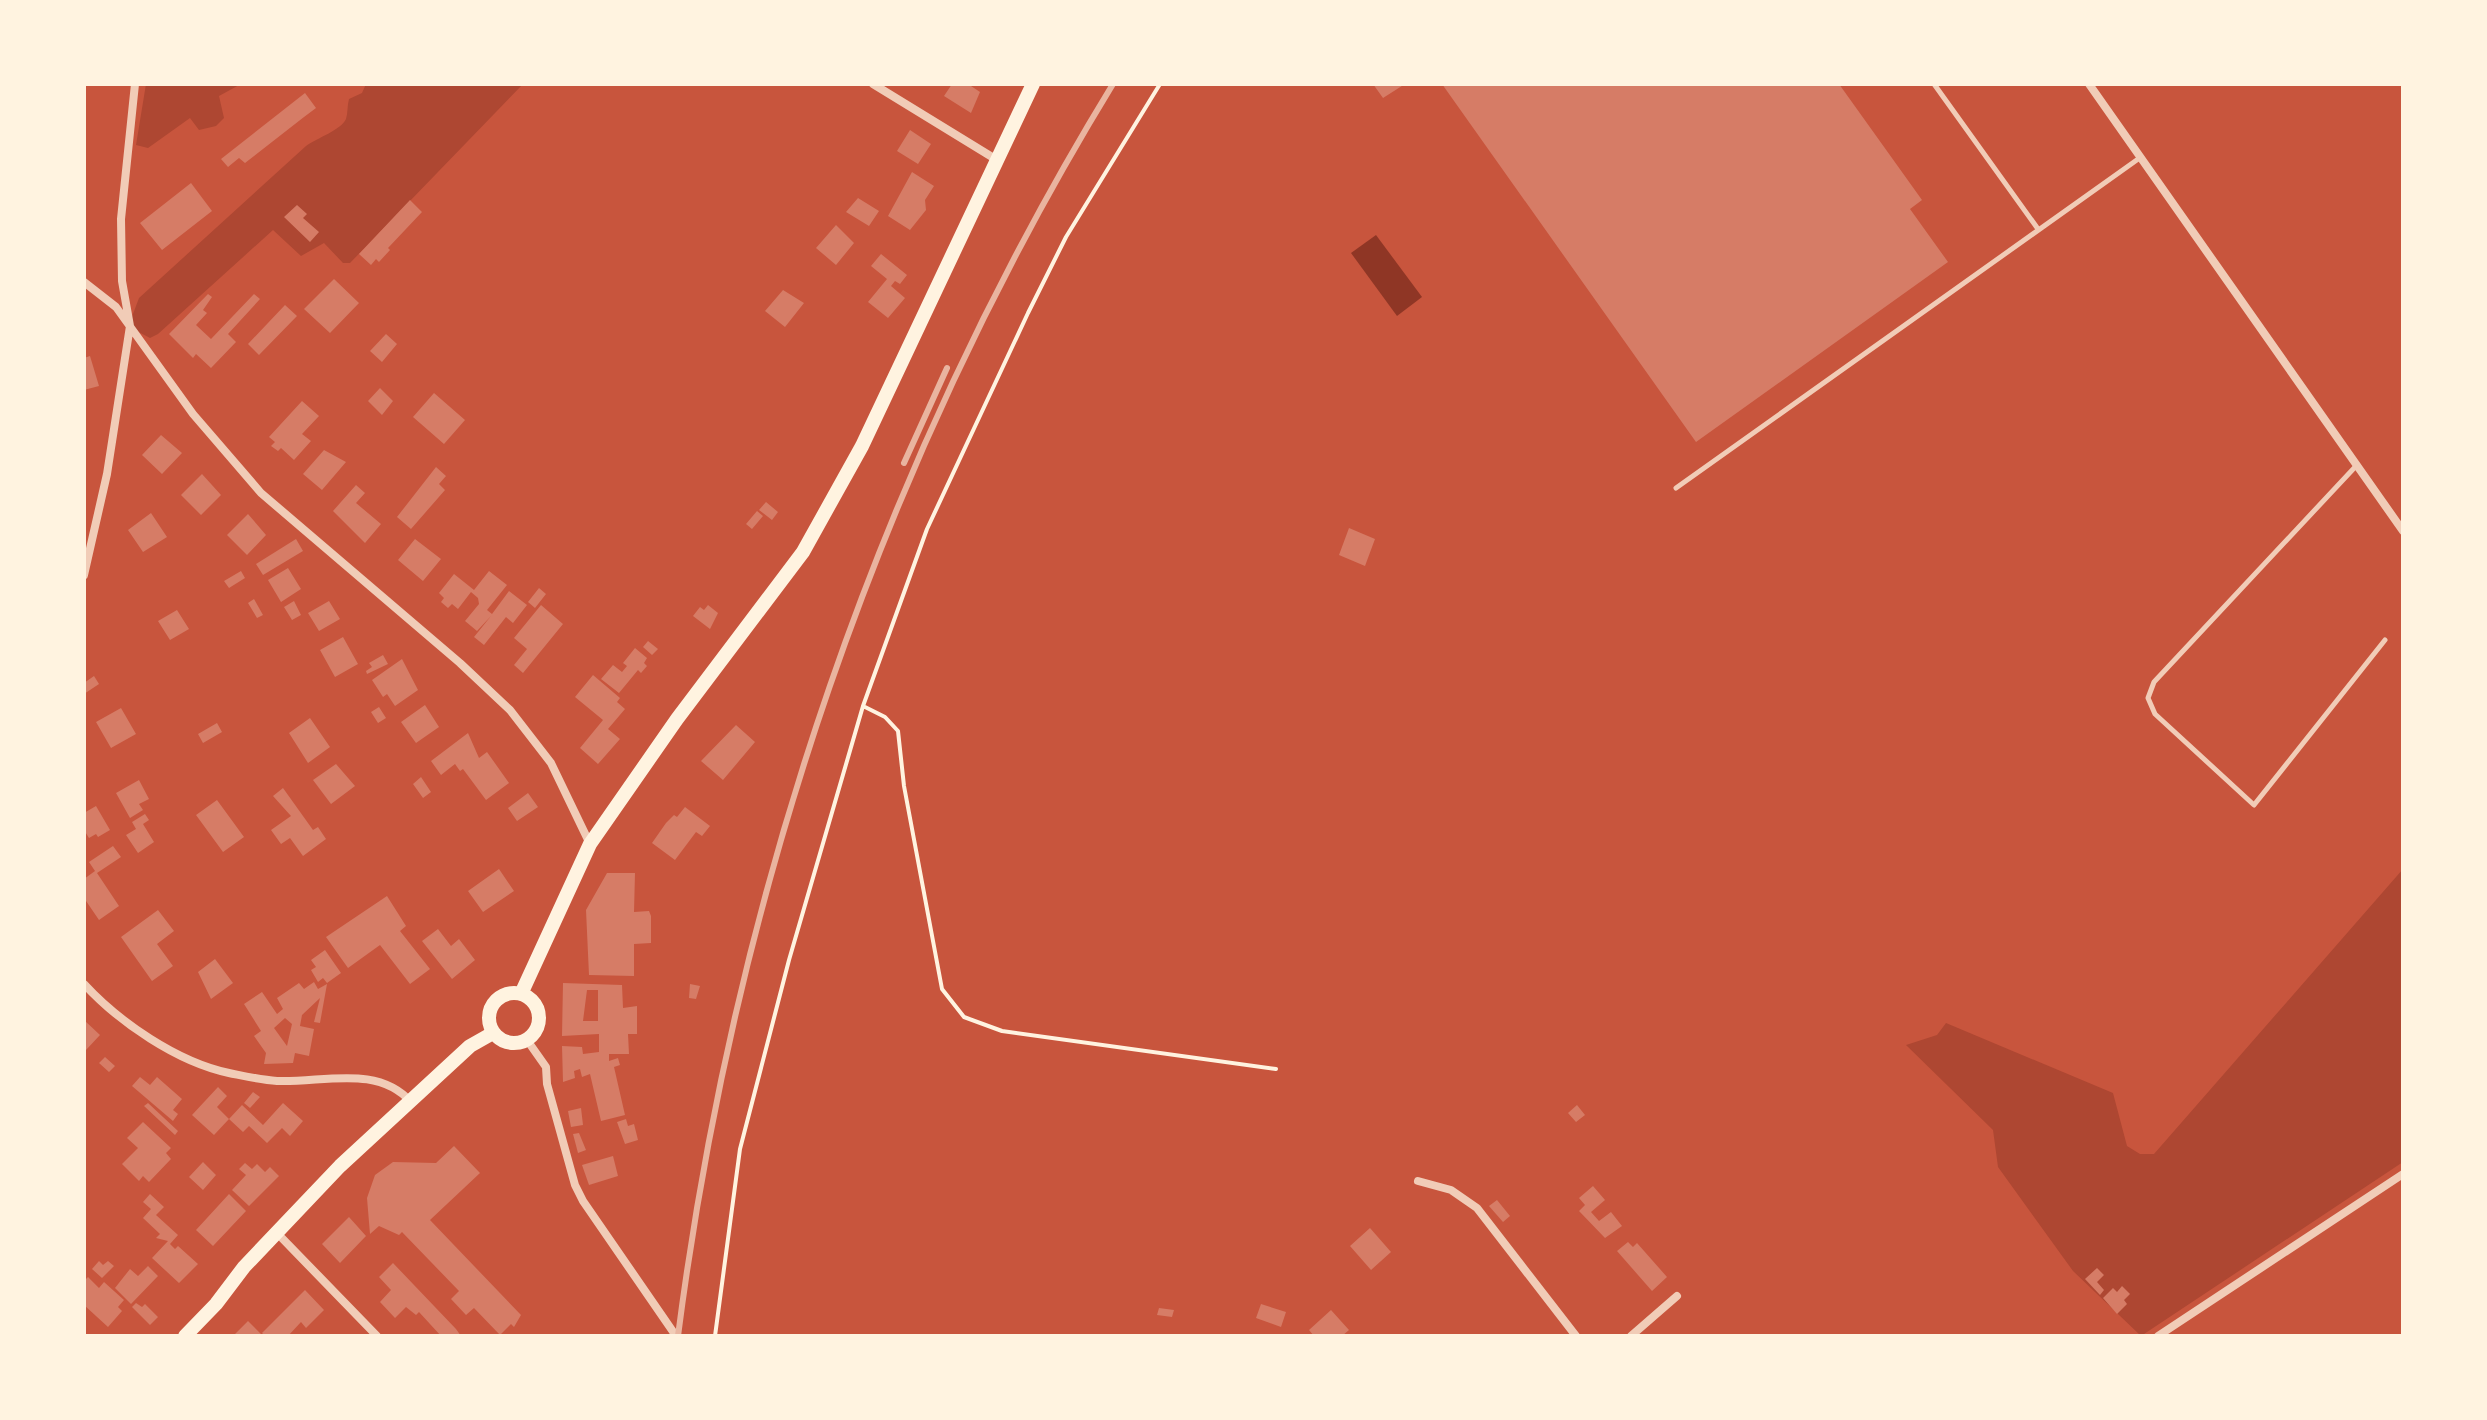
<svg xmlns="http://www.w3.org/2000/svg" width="2487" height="1420" font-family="Rubik,sans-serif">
<rect width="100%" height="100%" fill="#c8553d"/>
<path fill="#ae4732" d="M 146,84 L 241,84 L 219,96 L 224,118 L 216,126 L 199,130 L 190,118 L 148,148 L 136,145 Z
M 366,84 L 523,84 L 350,263 L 343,263 L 324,243 L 301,256 L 273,230 L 158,334 L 150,338 L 135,330 L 130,322 L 139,298 L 306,146 C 317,138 341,130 346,119 C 348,113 347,106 349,99 L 362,93 Z
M 2403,869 L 2403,1162 L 2141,1336 L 2073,1271 L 1998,1167 L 1993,1130 L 1906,1045 L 1937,1035 L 1946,1023 L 2113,1093 L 2127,1146 L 2140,1154 L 2154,1154 Z"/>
<path fill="#8f3625" d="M 1376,235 L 1422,297 L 1397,316 L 1351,253 Z"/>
<path fill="#d67c66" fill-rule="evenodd" d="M 952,84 L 968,84 L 980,92 L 971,113 L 944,96 Z
M 1373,84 L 1405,84 L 1383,98 Z
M 1442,84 L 1839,84 L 1922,200 L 1910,209 L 1948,262 L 1696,442 Z
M 305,93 L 316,108 L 304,117 L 245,163 L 239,158 L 228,167 L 221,159 Z
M 910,130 L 931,144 L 918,164 L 897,151 Z
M 912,172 L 934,186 L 925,200 L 926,210 L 910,230 L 888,216 Z
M 191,183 L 212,211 L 162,250 L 140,223 Z
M 858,198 L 879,211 L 869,226 L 846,212 Z
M 410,200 L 422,212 L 388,248 L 390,250 L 379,262 L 376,259 L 371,265 L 359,254 Z
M 297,205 L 307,214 L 303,218 L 319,232 L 310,242 L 284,217 Z
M 836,225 L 854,243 L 836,265 L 816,248 Z
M 881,254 L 907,275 L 900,284 L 895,281 L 891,286 L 905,298 L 888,318 L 868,302 L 887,279 L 871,266 Z
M 334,279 L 359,303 L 330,333 L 304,309 Z
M 783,290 L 804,303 L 785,327 L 765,311 Z
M 208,294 L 212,297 L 203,310 L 207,313 L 196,325 L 211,339 L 254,294 L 260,299 L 228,334 L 236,342 L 211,368 L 196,354 L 193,358 L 169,334 Z
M 285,305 L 297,316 L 259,355 L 248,344 Z
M 386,334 L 397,344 L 382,362 L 370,351 Z
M 90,356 L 99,386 L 84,390 L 84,358 Z
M 380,388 L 393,401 L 382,415 L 368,401 Z
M 434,393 L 465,420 L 444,444 L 413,417 Z
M 302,401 L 319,416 L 302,434 L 311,441 L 294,460 L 281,448 L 278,451 L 271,446 L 275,442 L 269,437 Z
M 161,435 L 182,453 L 162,474 L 142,455 Z
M 324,450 L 346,462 L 322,490 L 303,474 Z
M 436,467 L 446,476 L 439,484 L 445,490 L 411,529 L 397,517 Z
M 202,474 L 221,495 L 201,515 L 181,495 Z
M 356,485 L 365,493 L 356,503 L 381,524 L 365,543 L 333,511 Z
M 766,502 L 778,512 L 772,520 L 759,510 Z
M 757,511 L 763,516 L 752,529 L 746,524 Z
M 151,513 L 167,537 L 143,552 L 128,530 Z
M 248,514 L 266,535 L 247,555 L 227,535 Z
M 1349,528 L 1375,539 L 1365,566 L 1339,555 Z
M 296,539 L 303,551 L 263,575 L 256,564 Z
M 415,539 L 441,559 L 423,581 L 398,560 Z
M 288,568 L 301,589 L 281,602 L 268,580 Z
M 241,571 L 245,578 L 229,588 L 224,581 Z
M 489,571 L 507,585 L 487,610 L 492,614 L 509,591 L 527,605 L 513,623 L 506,617 L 484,645 L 474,637 L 491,616 L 477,631 L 465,621 L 479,604 L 478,598 L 471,592 L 458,609 L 452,604 L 448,608 L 441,602 L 444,598 L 439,593 L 454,574 L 474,590 Z
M 539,588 L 546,594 L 535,608 L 528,602 Z
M 254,599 L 263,615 L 257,618 L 248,603 Z
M 294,601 L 301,615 L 292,620 L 284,607 Z
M 329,601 L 340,619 L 319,631 L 308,613 Z
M 541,605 L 563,624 L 523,673 L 514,665 L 527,649 L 514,638 Z
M 708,605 L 718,613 L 710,629 L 693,616 L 700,607 L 704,610 Z
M 177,610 L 189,629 L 170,640 L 158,621 Z
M 343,637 L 358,664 L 335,677 L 320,650 Z
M 648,641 L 658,649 L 652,655 L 643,647 Z
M 635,648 L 647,658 L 644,663 L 647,666 L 641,673 L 638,670 L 619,693 L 601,679 L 613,665 L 622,672 L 627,666 L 623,663 Z
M 383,655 L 388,664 L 367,674 L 366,671 L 372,667 L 369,663 Z
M 402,659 L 418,690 L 395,706 L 387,694 L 383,697 L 372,680 Z
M 593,675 L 620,698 L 617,702 L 625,709 L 608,729 L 620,739 L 598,764 L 580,748 L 603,720 L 575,697 Z
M 94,676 L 99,684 L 84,694 L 84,683 Z
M 425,705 L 439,727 L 416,743 L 401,722 Z
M 379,707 L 386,718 L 378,723 L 371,712 Z
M 121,708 L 136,734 L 111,748 L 96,722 Z
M 310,718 L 330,747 L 308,763 L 289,733 Z
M 217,723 L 222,732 L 203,743 L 198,734 Z
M 736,725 L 755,742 L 723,780 L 701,761 Z
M 468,733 L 479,758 L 487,752 L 509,783 L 486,800 L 463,769 L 460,771 L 455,764 L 441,775 L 431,761 Z
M 336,764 L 355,786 L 331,804 L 313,780 Z
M 421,777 L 431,792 L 423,798 L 413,784 Z
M 139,780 L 149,799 L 139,804 L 143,810 L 130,818 L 116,793 Z
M 283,788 L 313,830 L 318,827 L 326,839 L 303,856 L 290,838 L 281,844 L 271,830 L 291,816 L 273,796 Z
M 528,793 L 538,807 L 517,821 L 508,808 Z
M 217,800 L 244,837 L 223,852 L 196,815 Z
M 96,806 L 110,830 L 98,837 L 96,834 L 89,838 L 84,830 L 84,813 Z
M 685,807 L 710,826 L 702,836 L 696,832 L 675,860 L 652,843 L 666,823 L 674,815 L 677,817 Z
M 145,814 L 149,820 L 143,824 L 154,842 L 138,853 L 126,835 L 136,829 L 132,822 Z
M 113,846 L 121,857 L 97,873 L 119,906 L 99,920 L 84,898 L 84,879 L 95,871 L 89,862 Z
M 499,869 L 514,891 L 483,912 L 468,891 Z
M 607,873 L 635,873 L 634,912 L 649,911 L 651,916 L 651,943 L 634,944 L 634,976 L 589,975 L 586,910 Z
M 387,896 L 406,926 L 400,931 L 430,969 L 410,984 L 380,945 L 348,968 L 326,937 Z
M 158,910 L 174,931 L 157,944 L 173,966 L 152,981 L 121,937 Z
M 438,929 L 451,946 L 459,939 L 475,960 L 452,979 L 422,941 Z
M 325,950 L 341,973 L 327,983 L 323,978 L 318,982 L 311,970 L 316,967 L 311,960 Z
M 215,959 L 233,983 L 211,999 L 198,972 Z
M 314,982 L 318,989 L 327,984 L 320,1023 L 314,1022 L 320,998 L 302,1015 L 300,1026 L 314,1029 L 309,1056 L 295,1053 L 293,1063 L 264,1064 L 266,1053 L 254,1036 L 261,1031 L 244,1004 L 262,992 L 277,1014 L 283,1009 L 277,998 L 299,983 L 304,989 ZM 285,1018 L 292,1024 L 287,1046 L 274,1028 Z
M 563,983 L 622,985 L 623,1008 L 637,1006 L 637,1034 L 628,1034 L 629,1054 L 609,1054 L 609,1061 L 618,1058 L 620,1065 L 614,1067 L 625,1115 L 601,1121 L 590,1074 L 582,1077 L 580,1069 L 574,1071 L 575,1078 L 563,1082 L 562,1046 L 582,1047 L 583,1054 L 599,1052 L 599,1034 L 562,1036 ZM 587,990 L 598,990 L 598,1021 L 583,1021 Z
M 690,984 L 700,986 L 696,999 L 689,998 Z
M 84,1020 L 100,1035 L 86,1050 L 84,1048 Z
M 105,1057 L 115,1066 L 109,1072 L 99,1063 Z
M 140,1077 L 150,1085 L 157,1077 L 182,1099 L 173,1110 L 178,1114 L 173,1121 L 132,1086 Z
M 218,1087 L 227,1096 L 217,1107 L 229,1119 L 214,1135 L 192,1115 Z
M 253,1092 L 260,1097 L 250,1108 L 244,1103 Z
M 148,1103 L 178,1131 L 175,1135 L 144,1106 Z
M 283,1103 L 303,1121 L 290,1136 L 282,1128 L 267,1143 L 249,1126 L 243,1132 L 229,1119 L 242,1105 L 263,1125 Z
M 1577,1105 L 1585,1115 L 1576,1122 L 1568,1113 Z
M 581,1108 L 583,1125 L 571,1127 L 568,1111 Z
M 626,1119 L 628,1126 L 634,1124 L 638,1140 L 625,1144 L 617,1122 Z
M 143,1122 L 171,1148 L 166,1153 L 171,1159 L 149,1182 L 143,1176 L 139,1181 L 122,1164 L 138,1148 L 127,1138 Z
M 579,1133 L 586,1150 L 578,1153 L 573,1134 Z
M 454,1146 L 480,1173 L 430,1220 L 521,1315 L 514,1327 L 511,1324 L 500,1335 L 474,1308 L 466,1315 L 451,1299 L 459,1291 L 402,1232 L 399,1235 L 379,1226 L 370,1234 L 367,1198 L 375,1175 L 393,1162 L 436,1163 Z
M 613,1156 L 618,1176 L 589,1185 L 582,1165 Z
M 203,1162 L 216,1175 L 203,1190 L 189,1177 Z
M 245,1163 L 252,1169 L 257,1164 L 265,1172 L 270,1167 L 279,1176 L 249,1206 L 232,1190 L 246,1175 L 239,1169 Z
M 1593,1186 L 1605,1200 L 1591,1212 L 1599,1221 L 1611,1212 L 1622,1226 L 1605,1238 L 1579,1211 L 1585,1205 L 1579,1198 Z
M 150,1194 L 164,1207 L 156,1215 L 178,1235 L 170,1244 L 175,1249 L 178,1246 L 198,1264 L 179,1283 L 152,1258 L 168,1241 L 156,1238 L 160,1234 L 143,1218 L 151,1209 L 143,1202 Z
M 229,1194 L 246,1211 L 213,1246 L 196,1230 Z
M 1497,1200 L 1510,1216 L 1503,1222 L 1489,1206 Z
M 349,1217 L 366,1236 L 340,1263 L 322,1244 Z
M 1370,1228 L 1391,1252 L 1371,1270 L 1350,1246 Z
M 1628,1242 L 1633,1247 L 1637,1243 L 1667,1277 L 1652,1291 L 1617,1251 Z
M 99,1261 L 103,1265 L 108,1261 L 114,1266 L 102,1278 L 92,1269 Z
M 393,1263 L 456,1329 L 461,1336 L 441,1336 L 419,1312 L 416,1315 L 406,1307 L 395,1318 L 380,1302 L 391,1290 L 379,1277 Z
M 148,1266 L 158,1276 L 131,1304 L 115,1288 L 130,1269 L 138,1276 Z
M 2097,1268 L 2104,1275 L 2097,1282 L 2104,1290 L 2100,1295 L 2085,1279 Z
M 88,1277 L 99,1288 L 104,1282 L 124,1300 L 118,1307 L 122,1311 L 108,1327 L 84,1305 L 84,1281 Z
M 2122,1286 L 2130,1294 L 2124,1300 L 2127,1304 L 2117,1314 L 2103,1298 L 2113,1288 L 2117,1292 Z
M 305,1290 L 324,1310 L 306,1328 L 301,1322 L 288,1336 L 265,1336 L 262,1333 Z
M 136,1303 L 142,1307 L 145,1304 L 158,1317 L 150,1325 L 132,1307 Z
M 1261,1304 L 1286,1312 L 1281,1327 L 1256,1318 Z
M 1159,1308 L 1174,1310 L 1172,1317 L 1157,1315 Z
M 1331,1310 L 1349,1330 L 1342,1336 L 1314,1336 L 1309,1330 Z
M 248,1321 L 263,1336 L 233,1336 Z"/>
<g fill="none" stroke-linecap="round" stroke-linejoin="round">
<path stroke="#fff3e0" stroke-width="4" d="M 863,706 L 885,717 L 898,731 L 904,786 L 942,989 L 964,1017 L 1002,1031 L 1276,1069
M 715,1336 L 740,1149 L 789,960 L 863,706 L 927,529 L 1028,313 L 1066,237 L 1160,84"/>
<path stroke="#f1ccb7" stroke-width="5" d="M 1934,84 L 2038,229
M 2356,466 L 2154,682 L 2148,698 L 2155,714 L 2254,805 L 2385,640
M 1676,488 L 2141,157"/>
<path stroke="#f1ccb7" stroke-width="8" d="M 873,84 L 997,160
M 2089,84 L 2403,531
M 84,282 L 116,307 L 193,414 L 261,493 L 460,663 L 510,710 L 551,763 L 590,844
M 84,575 L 107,474 L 130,326 L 122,281 L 121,219 L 135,84
M 84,984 C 119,1022 177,1062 229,1073 C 244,1076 261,1080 277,1081 C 323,1083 377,1064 411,1102
M 527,1040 L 546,1067 L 547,1084 L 575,1185 L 583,1201 L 676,1336
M 1418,1181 L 1451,1190 L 1477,1208 L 1576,1336
M 277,1233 L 377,1336
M 1631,1336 L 1677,1296
M 2158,1336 L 2403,1174"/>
<path stroke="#fff3e0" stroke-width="14" d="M489 1018a25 25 0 1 1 50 0a25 25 0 1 1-50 0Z
M 521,994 L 590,844 L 677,719 L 803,552 L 862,446 L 1033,84
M 185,1336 L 216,1304 L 244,1267 L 340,1166 L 470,1046 L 493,1033"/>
<path stroke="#e9b49f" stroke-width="6" d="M 904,463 L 947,368
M 678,1336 C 735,894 880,465 1113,84"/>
</g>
<rect width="2487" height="1420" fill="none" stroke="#fff3e0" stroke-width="172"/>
</svg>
